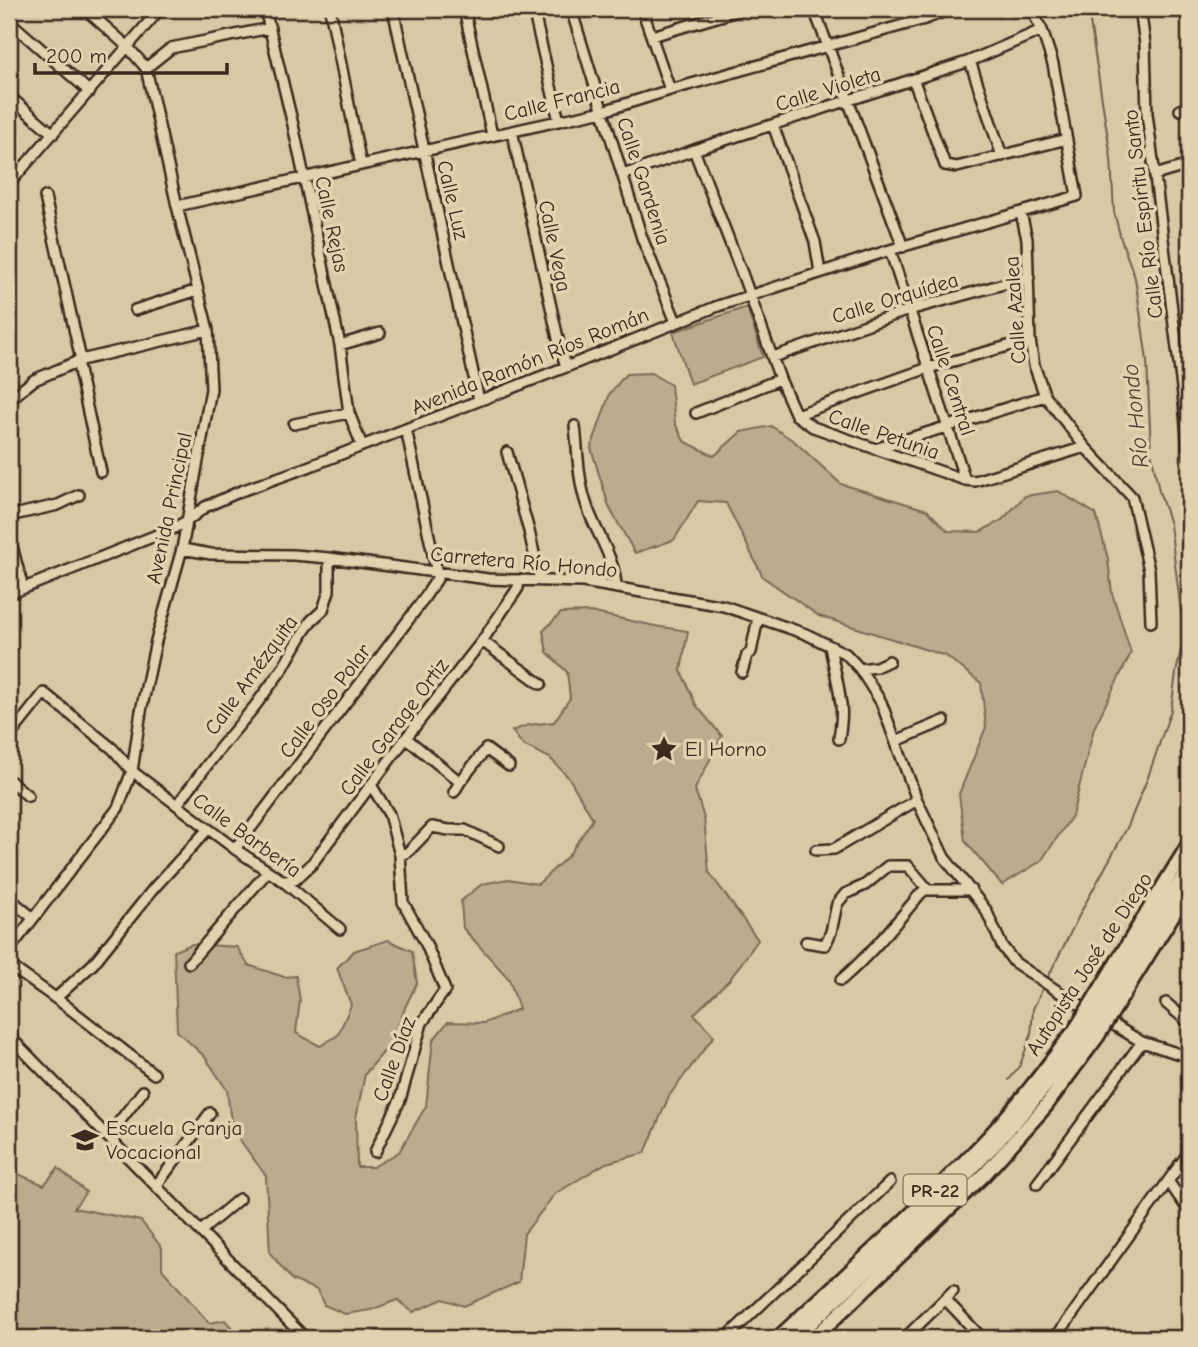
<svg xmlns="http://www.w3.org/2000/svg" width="1198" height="1347" font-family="'Comic Neue',sans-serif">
<rect width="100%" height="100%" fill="#d9c8a6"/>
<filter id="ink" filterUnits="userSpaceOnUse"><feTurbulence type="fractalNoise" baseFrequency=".0143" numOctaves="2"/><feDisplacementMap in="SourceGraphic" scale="14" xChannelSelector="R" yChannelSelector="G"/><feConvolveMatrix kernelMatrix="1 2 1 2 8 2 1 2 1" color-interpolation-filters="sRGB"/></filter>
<g filter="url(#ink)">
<path fill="#bcab8d" stroke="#7c6a56" stroke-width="2" d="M 747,307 L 763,357 L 690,384 L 673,332 Z
M 651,373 L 671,385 L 675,423 L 684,441 L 714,456 L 741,432 L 771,426 L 794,441 L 841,484 L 927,510 L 948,531 L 980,532 L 1002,520 L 1025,496 L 1058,491 L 1096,514 L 1108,559 L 1112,593 L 1131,653 L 1094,728 L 1072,816 L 1041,861 L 1002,885 L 965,841 L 959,794 L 986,727 L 981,683 L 946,656 L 819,616 L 763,577 L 726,503 L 698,501 L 674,540 L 635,553 L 609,507 L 591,448 L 610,393 L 626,374 Z
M 590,612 L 655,626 L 688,631 L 681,671 L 696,705 L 722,736 L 695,789 L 704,818 L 709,872 L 758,940 L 730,979 L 694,1014 L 714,1036 L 669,1096 L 645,1153 L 606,1163 L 555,1194 L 524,1234 L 519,1282 L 464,1306 L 443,1299 L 413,1312 L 397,1300 L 371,1310 L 345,1314 L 324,1305 L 317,1290 L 292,1280 L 270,1253 L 266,1176 L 232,1129 L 227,1090 L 205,1057 L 177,1031 L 174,951 L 192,944 L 237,947 L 248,965 L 284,977 L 296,976 L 300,1000 L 296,1033 L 320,1046 L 338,1035 L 351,1005 L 337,968 L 354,951 L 388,940 L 412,951 L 417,983 L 407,1003 L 392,1042 L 365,1074 L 356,1118 L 357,1167 L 373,1167 L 399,1152 L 426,1106 L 433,1040 L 448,1022 L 484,1023 L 519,1009 L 509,979 L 463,928 L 461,901 L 482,884 L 508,879 L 538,884 L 568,856 L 593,819 L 569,778 L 550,758 L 523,745 L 512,731 L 528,725 L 554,722 L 570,698 L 567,672 L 547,652 L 543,631 L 561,613 Z
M 58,1168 L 86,1192 L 74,1208 L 141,1221 L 162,1248 L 162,1269 L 209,1323 L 225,1320 L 241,1338 L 9,1338 L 9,1170 L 44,1185 Z"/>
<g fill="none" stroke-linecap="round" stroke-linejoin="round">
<path stroke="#705f4c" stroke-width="2" d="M 1047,979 L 1085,904 L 1128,826 L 1148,777 L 1171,710 L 1176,673 L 1184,636 L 1170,524 L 1159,491 L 1151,452 L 1147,361 L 1142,325 L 1135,278 L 1121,239 L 1114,212 L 1111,158 L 1088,9
M 1009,1080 L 1020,1065 L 1031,1035 L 1033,1009 L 1043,988"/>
<defs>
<path id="minor" d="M 265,9 L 293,125 L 340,345 L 349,413 L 362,446
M 330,9 L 361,165
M 393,9 L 479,400
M 464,9 L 492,135
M 533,9 L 559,121
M 571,9 L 642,238 L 676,322
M 642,9 L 670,90
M 814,9 L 903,247
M 1140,9 L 1145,44 L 1147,114 L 1184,403 L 1189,456
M 9,21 L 90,92
M 652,36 L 744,9
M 970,61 L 1002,156
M 146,68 L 171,48 L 270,28
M 914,81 L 945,165 L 957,167 L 1067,139
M 9,96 L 53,134
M 1180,110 L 1189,107
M 773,125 L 815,242 L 820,272
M 512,131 L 559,343 L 566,367
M 694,150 L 743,276 L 780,379 L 796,415 L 813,427 L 965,480 L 975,481 L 1085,447
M 623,175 L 694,150 L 970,61 L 1042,30
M 1155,175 L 1189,165
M 9,184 L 160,9
M 45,197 L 81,360
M 177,206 L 603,111 L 670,90 L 925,19 L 951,9
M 1021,213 L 1027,239 L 1030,340 L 1034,365 L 1045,396 L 1085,447 L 1132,497 L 1149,570 L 1151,622
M 890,250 L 965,480
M 135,310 L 198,290
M 340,345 L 380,333
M 773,357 L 909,310 L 1029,277
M 77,361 L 101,472
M 9,400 L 34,380 L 81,360 L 208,330
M 696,413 L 780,379
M 796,415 L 928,368 L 1030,340
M 294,424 L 349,413
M 575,426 C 578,452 578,481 587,506 C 596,534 616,559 616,588
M 875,449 L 1045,396
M 507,452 L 529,531 L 540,580
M 9,516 L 58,505 L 79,495
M 9,535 L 23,588
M 182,549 L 211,554 L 293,555 L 329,558 L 488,579 L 583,582 L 724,606 L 806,634 L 846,654 L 860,669 L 881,702 L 917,800 L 944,857 L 986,910 L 1002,946 L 1014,962 L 1059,992 L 1142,1042 L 1189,1057
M 9,594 L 172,529 L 187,521 L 205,507 L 241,491 L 305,468 L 566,367 L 718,306 L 890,250 L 1077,196 L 1053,64 L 1042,30 L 1031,9
M 482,641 L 541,684
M 830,646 C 833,664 838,680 840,698 C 843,711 841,725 839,739
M 860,669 L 876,667 L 889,661
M 742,672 L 747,655 L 751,652 L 758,618
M 9,737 L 44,693 L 113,749 L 132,771 L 235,849 L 283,881 L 340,929
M 406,738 L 460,782
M 896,741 L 944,721
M 9,780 L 28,796
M 371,785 L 389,814 L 400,855 L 403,902 L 426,944 L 445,990 L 422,1023 L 400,1100 L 375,1152
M 454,792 L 460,782 L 486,749 L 509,766
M 177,805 L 220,748 L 255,706 L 283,668 L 303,633 L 311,621 L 323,610 L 329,591 L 329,558
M 235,849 L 418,607 L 437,579 L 437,573 L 406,429
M 816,850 L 834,849 L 917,800
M 400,855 L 408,852 L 432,827 L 449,830 L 465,830 L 499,846
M 283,881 L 295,880 L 311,865 L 406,738 L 482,641 L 518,588 L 519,580
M 9,898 L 33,918
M 806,942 L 825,945 L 831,932 L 837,904 L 845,894 L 865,885 L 888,866 L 908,866 L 925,886 L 925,890
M 9,950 L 118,808 L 132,771 L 141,711 L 156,641 L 182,549 L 211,389 L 208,330 L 177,206 L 146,68 L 127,46 L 85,9
M 189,963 L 268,871
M 9,965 L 65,1005 L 154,1074
M 841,980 C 871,954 895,924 921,893 L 925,890 L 971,890
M 56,998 L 93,964 L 154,888 L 208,829
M 1166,1003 L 1189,1023
M 9,1036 L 305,1338
M 107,1135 L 116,1126 L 143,1091
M 1179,1165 L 1189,1175
M 1168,1181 L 1189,1211
M 1037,1184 L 1142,1042
M 156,1186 L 210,1113
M 201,1231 L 239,1199
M 945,1299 L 982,1338
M 377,1338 L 378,1337
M 726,1338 L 890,1182
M 905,1338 L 953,1291
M 1052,1338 L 1059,1333 L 1189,1152"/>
<path id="highway" d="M 1109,975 L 1189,844
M 1118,981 L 1189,868
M 1128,987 L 1189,889
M 778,1338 C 847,1274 917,1211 983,1143 C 1017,1107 1047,1067 1077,1027
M 795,1338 C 897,1241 1005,1149 1086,1032
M 814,1338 L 984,1175 L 1045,1107 L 1097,1037"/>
</defs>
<use href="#minor" stroke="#3b2a1e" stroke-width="14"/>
<use href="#highway" stroke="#3b2a1e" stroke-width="18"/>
<use href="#minor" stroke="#e3d2af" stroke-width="9"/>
<use href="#highway" stroke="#e3d2af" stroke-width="12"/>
<defs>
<path id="highway-bridge" d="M 1077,1027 L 1109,975
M 1086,1032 L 1118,981
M 1097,1037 L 1128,987"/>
</defs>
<use href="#highway-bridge" stroke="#3b2a1e" stroke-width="18" stroke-linecap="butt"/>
<use href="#highway-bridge" stroke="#e3d2af" stroke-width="12"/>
</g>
</g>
<defs>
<symbol id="sight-bare" viewBox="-9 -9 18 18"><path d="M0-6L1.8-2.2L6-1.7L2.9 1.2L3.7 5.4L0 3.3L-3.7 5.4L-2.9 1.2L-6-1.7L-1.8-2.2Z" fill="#3b2a1e" stroke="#e3d2af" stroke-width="2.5" paint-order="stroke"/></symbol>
<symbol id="school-bare" viewBox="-9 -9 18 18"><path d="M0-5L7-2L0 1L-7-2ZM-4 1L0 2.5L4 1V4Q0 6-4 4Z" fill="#3b2a1e" stroke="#e3d2af" stroke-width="2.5" paint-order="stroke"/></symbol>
</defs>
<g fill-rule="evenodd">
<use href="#sight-bare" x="645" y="730" width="38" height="38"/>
<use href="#school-bare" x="66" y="1121" width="38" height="38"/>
</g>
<g text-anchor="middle" stroke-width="7" stroke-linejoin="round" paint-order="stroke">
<rect fill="#e3d2af" stroke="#6d5c4a" stroke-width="2" x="903.5" y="1174.5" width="63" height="31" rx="5"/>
<g font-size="19" font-weight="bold" fill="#3b2a1e">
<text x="935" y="1197">PR-22</text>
</g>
<g font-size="21" fill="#3b2a1e" stroke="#e3d2af">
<text transform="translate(828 89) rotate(-17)" y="7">Calle Violeta</text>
<text transform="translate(562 100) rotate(-14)" y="7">Calle Francia</text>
<text transform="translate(644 181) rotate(72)" y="7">Calle Gardenia</text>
<text transform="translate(453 200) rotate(77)" y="7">Calle Luz</text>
<text transform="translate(1143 214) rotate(-97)" y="7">Calle Río Espíritu Santo</text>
<text transform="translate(332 224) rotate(78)" y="7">Calle Rejas</text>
<text transform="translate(555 246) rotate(78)" y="7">Calle Vega</text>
<text transform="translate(895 298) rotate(-17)" y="7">Calle Orquídea</text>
<text transform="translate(1015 310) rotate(-94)" y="7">Calle Azalea</text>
<text transform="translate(530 361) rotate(-22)" y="7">Avenida Ramón Ríos Román</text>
<text transform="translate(951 380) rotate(72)" y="7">Calle Central</text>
<text transform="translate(884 434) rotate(19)" y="7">Calle Petunia</text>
<text transform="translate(169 508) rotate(-78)" y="7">Avenida Principal</text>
<text transform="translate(524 562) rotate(5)" y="7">Carretera Río Hondo</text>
<text transform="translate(251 675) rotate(-54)" y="7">Calle Amézquita</text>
<text transform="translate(325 701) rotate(-53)" y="7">Calle Oso Polar</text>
<text transform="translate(394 727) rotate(-53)" y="7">Calle Garage Ortiz</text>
<text transform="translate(247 835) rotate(36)" y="7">Calle Barbería</text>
<text transform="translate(1089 964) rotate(-57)" y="7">Autopista José de Diego</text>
<text transform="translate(394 1059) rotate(-70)" y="7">Calle Díaz</text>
</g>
<g font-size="21" fill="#3b2a1e" stroke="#e3d2af" text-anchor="start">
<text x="685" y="756">El Horno</text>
<text x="106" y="1135">Escuela Granja<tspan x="106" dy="24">Vocacional</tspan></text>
</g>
<g font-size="23" font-style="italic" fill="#514031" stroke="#e3d2af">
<text transform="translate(1135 416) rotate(-96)" y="8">Río Hondo</text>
</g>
</g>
<rect width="1198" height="1347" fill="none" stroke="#e3d2af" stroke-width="35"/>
<rect x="18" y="18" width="1163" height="1312" fill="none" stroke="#3b2a1e" stroke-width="2.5" filter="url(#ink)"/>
<path d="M35 63v10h192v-10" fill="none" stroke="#3b2a1e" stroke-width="3.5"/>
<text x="46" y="63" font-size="21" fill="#3b2a1e" stroke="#e3d2af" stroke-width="5" paint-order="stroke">200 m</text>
</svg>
